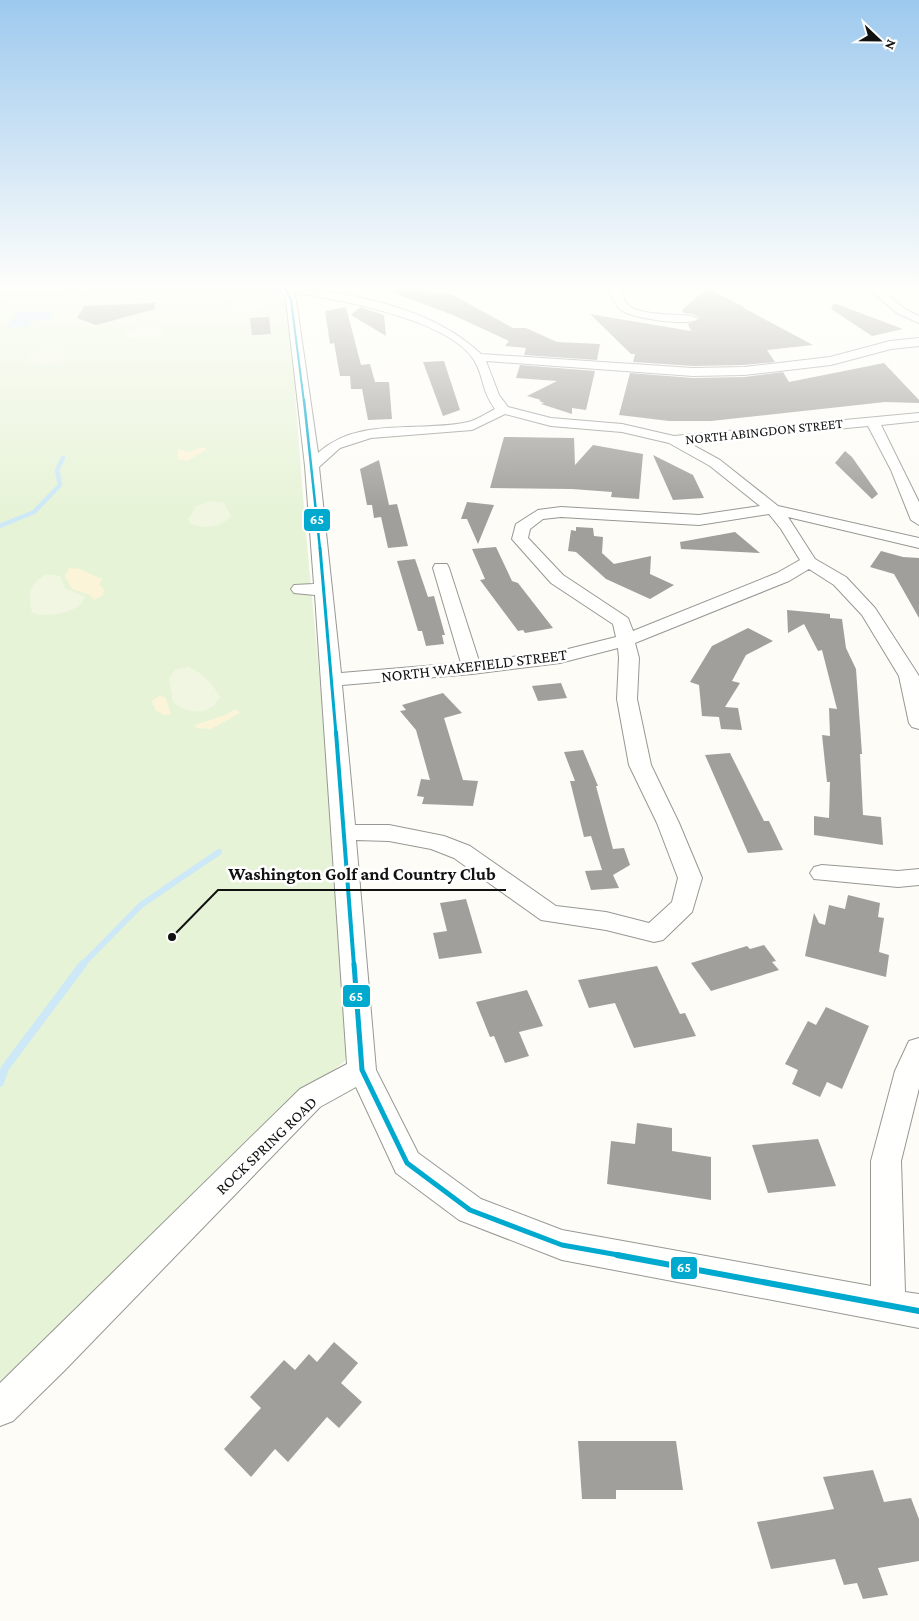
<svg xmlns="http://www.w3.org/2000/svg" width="919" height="1621" font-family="'Crimson Pro',serif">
<rect width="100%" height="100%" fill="#fdfcf7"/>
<path fill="#e7f3d7" d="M 269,287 L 285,300 L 290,329 L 305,522 L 354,1046 L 344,1062 L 309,1088 L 0,1381 L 0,303 L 5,292 Z"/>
<path fill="#fcf4d9" d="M 201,447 L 207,449 L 187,461 L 177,459 L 178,449 L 190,452 Z
M 69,568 L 79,569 L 102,579 L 99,585 L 104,589 L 103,595 L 94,600 L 90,595 L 72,589 L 65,576 Z
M 159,696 L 165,697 L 171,714 L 164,715 L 155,710 L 155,707 L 151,701 Z
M 236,709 L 240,713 L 211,729 L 196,728 L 195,725 L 225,715 Z"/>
<path fill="#f0f6e1" d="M 246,291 L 256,291 L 265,295 C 267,313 246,315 234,307 L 229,295 Z
M 143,326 L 164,329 C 162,347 135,340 123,336 L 124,334 Z
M 49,350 L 64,351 L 67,358 C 57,366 38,367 26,360 L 29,356 Z
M 212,501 L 224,503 L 231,516 C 220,528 206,529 191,524 L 188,520 L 196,506 Z
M 47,574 L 60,576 L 65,588 L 85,597 C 81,613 44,619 32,612 C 27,595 30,582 47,574 Z
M 188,667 C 201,671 214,685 220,697 C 210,717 187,714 173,702 L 169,679 L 175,670 Z"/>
<path fill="#cde8f7" d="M 55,311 L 50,320 L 33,320 L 27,327 L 6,327 L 18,312 Z"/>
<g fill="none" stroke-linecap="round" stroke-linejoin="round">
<path stroke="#cde8f7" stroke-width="4.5" d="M 0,526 L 34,512 L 60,485 L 57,470 L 63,458"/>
<path stroke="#cde8f7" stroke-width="6" d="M 81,966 L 141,905 L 219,852"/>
<path stroke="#cde8f7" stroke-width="8" d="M 0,1083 L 5,1068 L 83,964"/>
</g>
<path fill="#a19f9c" d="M 395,288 L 451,294 L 513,328 L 526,328 L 557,342 L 600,344 L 597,360 L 524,355 L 526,348 L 505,346 L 509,341 L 453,315 L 394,293 Z
M 707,288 L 744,307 L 742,307 L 813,345 L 767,350 L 775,362 L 744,365 L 693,366 L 633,362 L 635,354 L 631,354 L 590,314 L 691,331 L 688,324 L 700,318 L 693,314 L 683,313 L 682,310 Z
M 155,303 L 155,309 L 96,325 L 77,318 L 84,306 Z
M 834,303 L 903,329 L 872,336 L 831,309 Z
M 346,307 L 361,365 L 370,364 L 375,382 L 389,382 L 392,419 L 368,420 L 362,389 L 351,389 L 350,376 L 340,376 L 334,343 L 330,344 L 325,311 Z
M 360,307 L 384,315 L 386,336 L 351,315 Z
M 269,317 L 271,334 L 252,335 L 250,318 Z
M 444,361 L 460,410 L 443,416 L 423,362 Z
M 884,363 L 919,400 L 919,403 L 885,402 L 711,421 L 669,421 L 619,415 L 630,373 L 693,378 L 744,377 L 783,372 L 789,382 Z
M 520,365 L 595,371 L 586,410 L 572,408 L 572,414 L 541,404 L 544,403 L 539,401 L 541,400 L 527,396 L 557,381 L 516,378 Z
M 504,437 L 574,438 L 575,465 L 593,445 L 643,454 L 639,499 L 611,497 L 612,492 L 572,489 L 490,488 Z
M 845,451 L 852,457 L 878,494 L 872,499 L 835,463 Z
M 653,455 L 693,475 L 704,498 L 673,500 Z
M 379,460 L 389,505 L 397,504 L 408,546 L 388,548 L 381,517 L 374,518 L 372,505 L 367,505 L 360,469 Z
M 467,502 L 494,505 L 478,544 L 467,519 L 461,519 Z
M 576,527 L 593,528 L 594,536 L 603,537 L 602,553 L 614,564 L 651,556 L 650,574 L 674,585 L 650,599 L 606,579 L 576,552 L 568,551 L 571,530 L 576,531 Z
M 735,532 L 760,553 L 681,549 L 680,542 Z
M 496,547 L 512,581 L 518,583 L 553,628 L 525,633 L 523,630 L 518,631 L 480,580 L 485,579 L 472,549 Z
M 881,551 L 903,557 L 919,558 L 919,618 L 894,574 L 870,567 Z
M 415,559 L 428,597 L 434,596 L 445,635 L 442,635 L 444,644 L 426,646 L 422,631 L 418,631 L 397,561 Z
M 787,610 L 830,614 L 830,618 L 842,619 L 846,648 L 856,669 L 862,754 L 860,754 L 863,815 L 881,817 L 883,845 L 814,835 L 814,816 L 829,818 L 830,782 L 827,782 L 822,735 L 830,736 L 829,708 L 837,709 L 822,650 L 818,651 L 804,624 L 788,633 Z
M 748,628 L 773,641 L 746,655 L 732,681 L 740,683 L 725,707 L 738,708 L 742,730 L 721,729 L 719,717 L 702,716 L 699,685 L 690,682 L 712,646 Z
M 561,683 L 567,698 L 538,701 L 532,686 Z
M 443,693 L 462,713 L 444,718 L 463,780 L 478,781 L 473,806 L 422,804 L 424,797 L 417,796 L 421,779 L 430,780 L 416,730 L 400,711 L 406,710 L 402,705 Z
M 583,750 L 598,786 L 596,786 L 613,849 L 624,848 L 630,865 L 613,875 L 619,888 L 591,890 L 585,871 L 602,870 L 591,836 L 584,837 L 570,781 L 575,781 L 564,752 Z
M 730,753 L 764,821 L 769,821 L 783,850 L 748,853 L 705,755 Z
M 848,895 L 880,903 L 878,917 L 884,918 L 879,952 L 889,955 L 886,977 L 805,956 L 814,913 L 819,923 L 825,925 L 829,905 L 845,909 Z
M 466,899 L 482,953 L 439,959 L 433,933 L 447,931 L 440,903 Z
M 764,945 L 776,961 L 772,962 L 779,970 L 711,991 L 691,963 L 747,946 L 750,949 Z
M 657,966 L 680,1014 L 685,1013 L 696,1036 L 634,1048 L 615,1003 L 589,1008 L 578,980 Z
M 527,990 L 543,1026 L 519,1032 L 529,1056 L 505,1063 L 494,1036 L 490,1037 L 476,1002 Z
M 826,1007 L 869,1026 L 842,1089 L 827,1082 L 820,1097 L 792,1084 L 798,1070 L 785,1064 L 808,1021 L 816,1025 Z
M 637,1123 L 672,1128 L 672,1151 L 711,1157 L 711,1200 L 607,1184 L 611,1141 L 635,1144 Z
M 818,1139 L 836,1186 L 768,1193 L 752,1145 Z
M 334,1342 L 358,1363 L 341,1383 L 362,1402 L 339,1428 L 327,1417 L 288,1462 L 275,1449 L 251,1477 L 224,1449 L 261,1408 L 250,1397 L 284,1360 L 295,1370 L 309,1354 L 317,1362 Z
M 578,1441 L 676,1441 L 683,1490 L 616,1490 L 616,1499 L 582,1499 Z
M 873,1470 L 884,1502 L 911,1498 L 919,1519 L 919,1561 L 878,1568 L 888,1595 L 863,1599 L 857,1583 L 844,1585 L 835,1559 L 771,1569 L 757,1522 L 834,1509 L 823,1477 Z"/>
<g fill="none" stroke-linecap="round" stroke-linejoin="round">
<defs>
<path id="minor" d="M 278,284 L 288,284 L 289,286 C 354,294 432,307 481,354 L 693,368 L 744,367 L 830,357 L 890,341 L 919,338 L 919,346 L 891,349 L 831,365 L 744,375 L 693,376 L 486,361 L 499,395 L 508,407 L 551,418 L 622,424 L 674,436 L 919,413 L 919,421 L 881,425 L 919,502 L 919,525 L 911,520 L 891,470 L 868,426 L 689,443 L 720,460 L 778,506 L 919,538 L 919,548 L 788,517 L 815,559 L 846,577 L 875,608 L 919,676 L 919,729 L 912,727 L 909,723 L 899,676 L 862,615 L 834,585 L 809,569 L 789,581 L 635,643 L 639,658 L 637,699 L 651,765 L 679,823 L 702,878 L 692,912 L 663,940 L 654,942 L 606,930 L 541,920 L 454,858 L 431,849 L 389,841 L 356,840 L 376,1070 L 418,1153 L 481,1199 L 562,1230 L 871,1286 L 871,1161 L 895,1071 L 909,1041 L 919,1038 L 919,1088 L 901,1161 L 905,1292 L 919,1294 L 919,1328 L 562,1260 L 459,1220 L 396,1173 L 356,1087 L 320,1107 L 64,1371 L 13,1421 L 0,1426 L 0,1383 L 300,1089 L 347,1064 L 315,595 L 294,593 L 291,589 L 294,585 L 314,584 L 305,466 L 286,300 ZM 293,293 C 338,299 448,319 474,360 C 484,376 481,390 495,409 C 487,413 477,420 468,422 C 418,433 359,416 318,453 L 296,300 ZM 505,414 L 551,426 L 622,432 L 669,443 L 710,466 L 760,506 L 699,515 L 561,507 L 538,510 L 516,524 L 512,539 L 551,583 L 613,624 L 616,637 L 560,651 L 479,661 L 449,568 L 447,564 L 435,564 L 433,568 L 461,663 L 341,673 L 319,467 L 340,448 L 371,438 L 472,430 ZM 769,514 L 781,529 L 800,560 L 777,573 L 633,631 L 628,618 L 563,575 L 528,538 L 530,529 L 543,519 L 561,517 L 699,525 ZM 618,648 L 619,658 L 617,699 L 629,765 L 657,823 L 678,878 L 672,902 L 649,923 L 606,912 L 556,906 L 470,846 L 444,836 L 389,825 L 355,825 L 342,685 L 472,674 L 560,663 Z
M 605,284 L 616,284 C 622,290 622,298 627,304 C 638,316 676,314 692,316 L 698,319 C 689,327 631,318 621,310 C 614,305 611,292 605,284 Z
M 863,284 L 874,284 L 905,309 L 919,316 L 919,323 L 897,313 Z
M 822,865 L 898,871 L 919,869 L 919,885 L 898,887 L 814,879 L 810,873 L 814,867 Z"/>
<path id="major" d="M 118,284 L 296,284 L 290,288 L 0,294 L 0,286 Z
M 316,284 L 329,284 L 321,295 L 316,296 L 309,292 Z"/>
</defs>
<use href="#minor" stroke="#979795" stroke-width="2"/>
<use href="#major" stroke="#858482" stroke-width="1"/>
<use href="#minor" fill="#fffffe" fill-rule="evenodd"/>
<use href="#major" fill="#ede9dc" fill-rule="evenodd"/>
<defs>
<path id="bus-1-far5" d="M 283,284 L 291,300 L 304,402"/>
<path id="bus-1-far4" d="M 304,400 L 320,549"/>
<path id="bus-1-far3" d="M 320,548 L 336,734"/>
<path id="bus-1-far2" d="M 336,732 L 354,966"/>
<path id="bus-1-far1" d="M 354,964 L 362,1070 L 407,1163 L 470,1210 L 562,1245 L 624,1256"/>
<path id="bus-1" d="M 617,1255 L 919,1311"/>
</defs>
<use href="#bus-1-far5" stroke="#fff" stroke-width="4"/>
<use href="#bus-1-far4" stroke="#fff" stroke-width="5"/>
<use href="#bus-1-far3" stroke="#fff" stroke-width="6"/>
<use href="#bus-1-far2" stroke="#fff" stroke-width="8"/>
<use href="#bus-1-far1" stroke="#fff" stroke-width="9"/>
<use href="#bus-1" stroke="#fff" stroke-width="10"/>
<use href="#bus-1-far5" stroke="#00a9ce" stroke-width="2"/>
<use href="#bus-1-far4" stroke="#00a9ce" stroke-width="2.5"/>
<use href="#bus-1-far3" stroke="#00a9ce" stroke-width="3"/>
<use href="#bus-1-far2" stroke="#00a9ce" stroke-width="4"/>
<use href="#bus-1-far1" stroke="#00a9ce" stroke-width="5"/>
<use href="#bus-1" stroke="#00a9ce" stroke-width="6"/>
</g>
<linearGradient id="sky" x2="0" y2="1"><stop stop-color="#9dc9ee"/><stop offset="0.56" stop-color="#fefefb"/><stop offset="1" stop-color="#fefefb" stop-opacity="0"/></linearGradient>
<rect width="919" height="511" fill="url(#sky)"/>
<g text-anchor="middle" stroke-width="5" stroke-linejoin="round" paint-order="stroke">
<g font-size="14" fill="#111" stroke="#fff">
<text transform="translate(764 431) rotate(-6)" y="5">NORTH ABINGDON STREET</text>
</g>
<g font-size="16" fill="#111" stroke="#fff">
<text transform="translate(474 665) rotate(-7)" y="6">NORTH WAKEFIELD STREET</text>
<text transform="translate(266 1145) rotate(-44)" y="6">ROCK SPRING ROAD</text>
</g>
</g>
<path fill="none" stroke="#111" stroke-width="2" d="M172 937L218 890H506"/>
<circle fill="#111" stroke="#fff" stroke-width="2" cx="172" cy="937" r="5"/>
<g font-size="18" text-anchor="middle" font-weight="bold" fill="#111" stroke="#fff" stroke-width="5" stroke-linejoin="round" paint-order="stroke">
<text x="362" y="880">Washington Golf and Country Club</text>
</g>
<g stroke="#fff" stroke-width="2">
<rect x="303" y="508" width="28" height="24" rx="5" fill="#00a9ce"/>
<rect x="342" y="984" width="29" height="24" rx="5" fill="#00a9ce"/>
<rect x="670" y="1256" width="28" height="24" rx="5" fill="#00a9ce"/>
</g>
<g font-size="14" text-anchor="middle" font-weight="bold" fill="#fff">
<text x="317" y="524">65</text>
<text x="356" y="1001">65</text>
<text x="684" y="1272">65</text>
</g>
<g transform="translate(879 40) rotate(112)" stroke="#ffffff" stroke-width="4" paint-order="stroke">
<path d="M0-4L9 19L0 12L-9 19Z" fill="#111111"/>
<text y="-8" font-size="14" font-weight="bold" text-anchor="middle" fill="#111111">N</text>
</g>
</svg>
